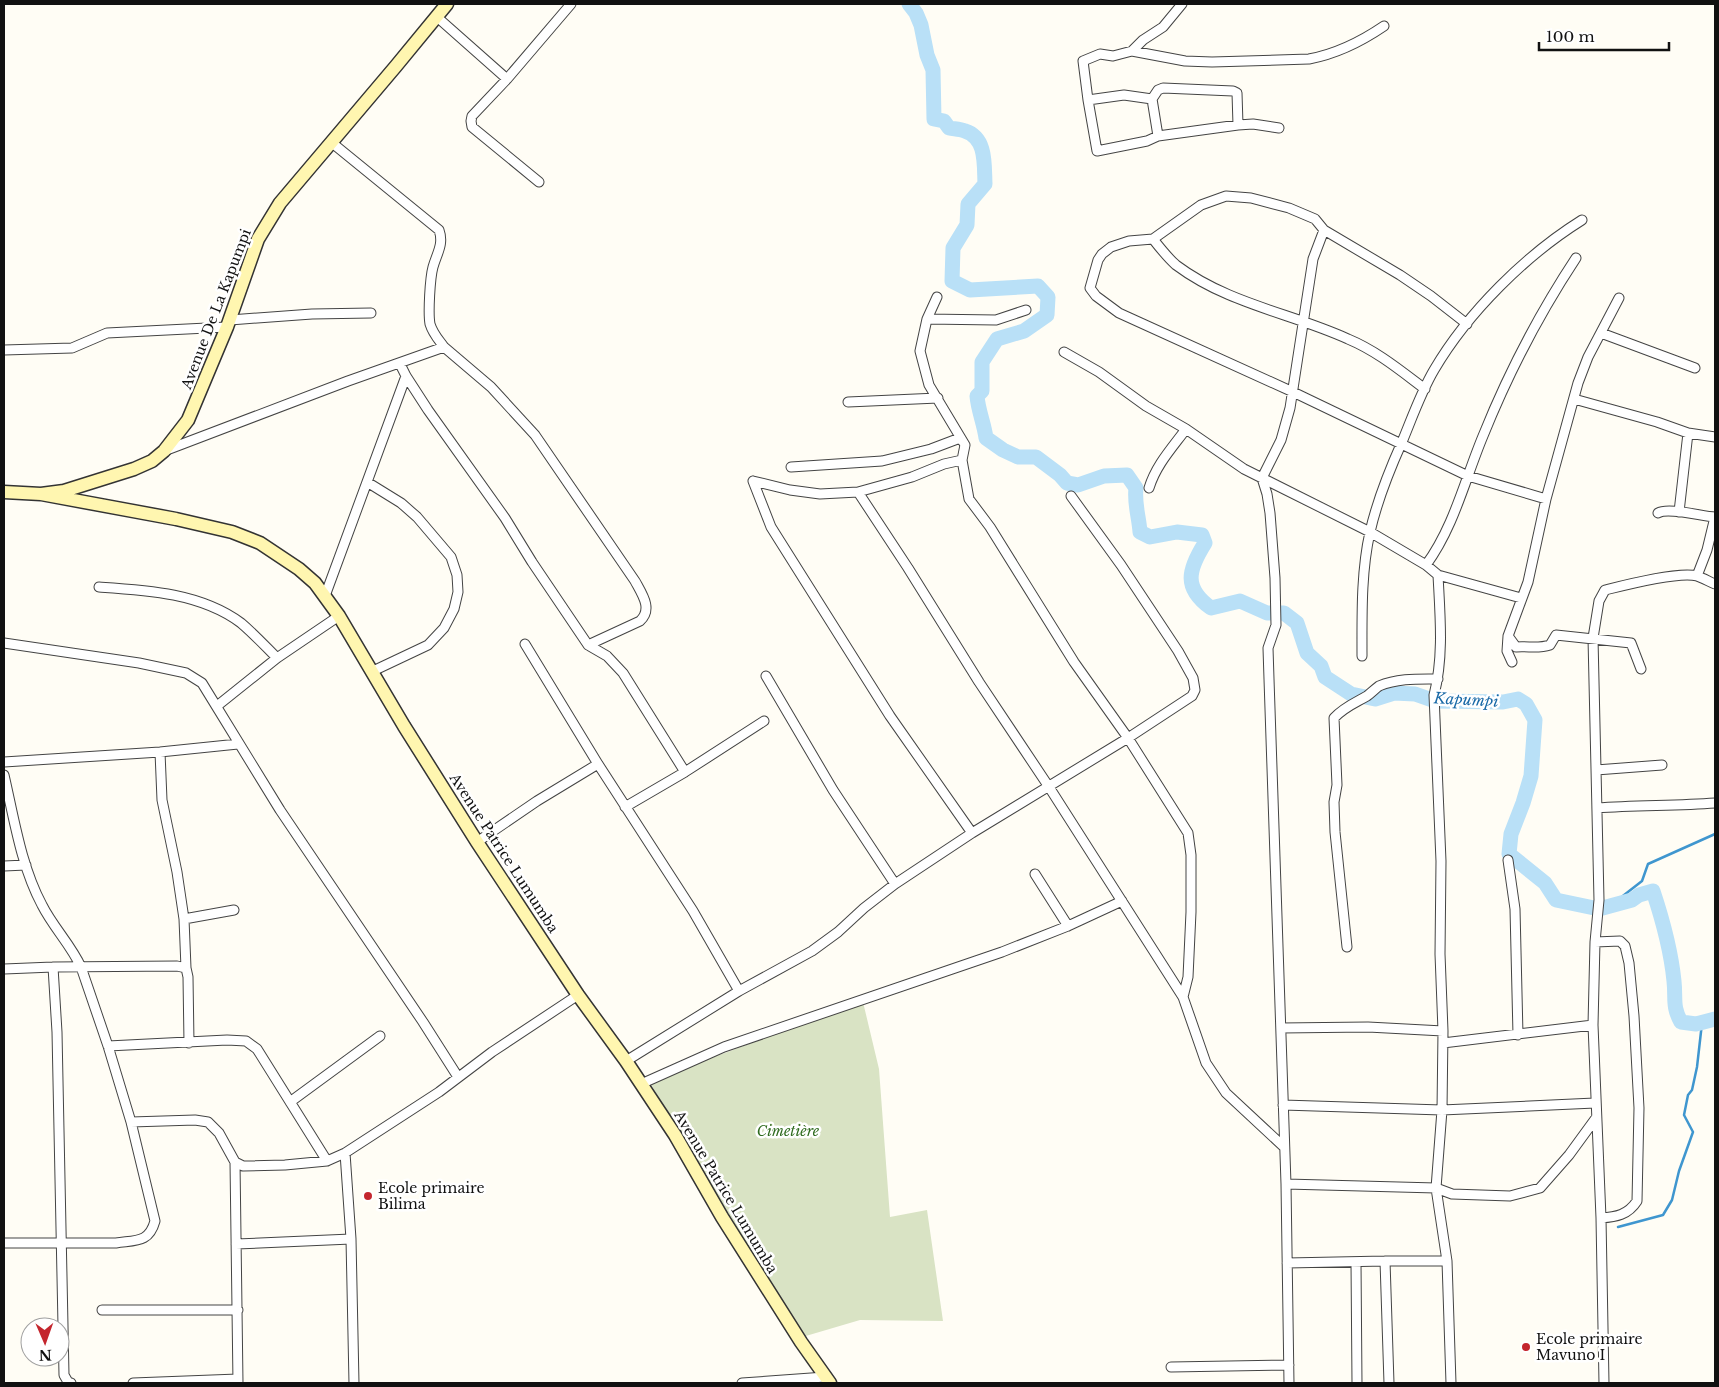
<svg xmlns="http://www.w3.org/2000/svg" width="1719" height="1387" font-family="'Libre Baskerville',serif">
<rect width="100%" height="100%" fill="#fffdf5"/>
<path fill="#d9e3c4" d="M 863,1002 L 879,1069 L 890,1217 L 927,1210 L 943,1321 L 860,1320 L 799,1338 L 649,1081 Z"/>
<g fill="none" stroke-linecap="round" stroke-linejoin="round">
<path stroke="#3f96cf" stroke-width="2.5" d="M 1610,906 L 1642,881 L 1648,864 L 1715,834
M 1618,1227 L 1663,1215 L 1672,1200 L 1679,1171 L 1693,1132 L 1684,1115 L 1688,1095 L 1692,1090 L 1697,1067 L 1702,1023"/>
<path stroke="#b9e0f7" stroke-width="15" d="M 909,4 L 916,13 L 921,25 L 927,55 L 933,70 L 934,119 L 944,121 L 949,128 C 954,129 960,129 965,131 C 987,138 984,165 985,184 L 968,204 L 967,225 L 953,248 L 952,281 L 970,290 L 1038,286 L 1048,297 L 1047,315 L 1024,331 L 997,339 L 982,362 L 982,391 L 977,396 C 978,410 984,423 986,438 L 1003,450 L 1018,457 L 1036,457 L 1060,475 L 1067,483 L 1078,485 L 1104,476 L 1127,475 L 1136,488 C 1134,503 1139,517 1140,532 L 1150,537 L 1177,532 L 1202,535 L 1205,543 C 1188,570 1183,588 1211,608 L 1240,601 L 1267,613 L 1284,613 L 1297,623 L 1307,653 L 1321,666 L 1325,677 L 1351,694 L 1375,699 L 1394,693 L 1415,694 L 1435,701 L 1503,702 L 1518,699 L 1526,704 L 1535,720 L 1531,776 L 1523,803 L 1511,834 L 1509,854 L 1545,883 L 1556,900 L 1599,909 L 1632,900 L 1639,895 L 1653,891 C 1663,921 1671,951 1674,981 C 1676,999 1672,1006 1681,1022 L 1696,1024 L 1715,1019"/>
<defs>
<path id="street" d="M 437,17 L 507,79
M 1132,51 L 1143,40 L 1163,27 L 1182,4
M 1152,99 L 1158,90 L 1163,88 L 1233,91 L 1237,93 L 1238,125
M 1088,100 L 1124,95 L 1152,99 L 1158,136
M 1279,128 L 1253,124 L 1238,125 L 1158,136 L 1147,141 L 1097,151 L 1088,100 L 1083,61 L 1100,54 L 1113,56 L 1132,51 L 1185,61 L 1212,62 L 1309,59 C 1336,54 1362,41 1384,26
M 331,142 L 439,230 C 444,244 437,253 433,267 C 430,278 428,313 430,324 C 433,334 439,340 444,347
M 539,182 L 472,127 L 471,121 L 472,116 L 507,79 L 571,4
M 1153,239 C 1160,248 1168,258 1176,265 C 1228,304 1291,313 1348,339 C 1377,351 1401,371 1425,389
M 937,297 L 927,319 L 920,351 L 929,385 L 965,445 L 962,460 L 969,499 L 990,527 L 1074,662 L 1128,738 L 1188,833 L 1191,855 L 1191,912 L 1188,977 L 1183,997
M 927,319 L 996,320 L 1026,310
M 230,320 L 312,314 L 371,313
M 1467,324 L 1431,296 L 1400,275 L 1324,230 L 1315,219 L 1289,208 L 1251,198 L 1226,196 L 1201,205 L 1153,239 L 1129,241 L 1111,247 L 1102,254 L 1098,260 L 1090,288 L 1096,296 L 1119,313 L 1293,392 L 1468,476 L 1546,499
M 1601,333 L 1695,368
M 4,350 L 72,348 L 107,333 L 227,327
M 1064,352 L 1099,372 L 1146,406 L 1186,429 L 1244,469 L 1370,532 L 1426,565 L 1438,575 L 1521,598
M 400,364 L 406,376 L 428,410 L 505,518 L 532,562 L 588,645 L 607,656 L 623,673 L 685,772
M 1574,399 L 1657,422 L 1688,433 L 1715,437
M 848,402 L 938,398
M 164,451 L 348,381 L 444,347 L 491,387 L 535,435 L 635,581 C 642,594 653,609 640,621 L 588,645
M 791,467 L 882,461 L 931,449 L 960,438
M 753,481 L 771,527 L 890,716 L 972,833
M 753,481 L 790,490 L 820,494 L 858,492 L 912,477 L 944,464 L 962,460
M 367,482 L 401,503 L 417,517 L 451,557 L 457,575 L 458,592 L 454,609 L 444,628 L 428,645 L 373,671
M 1149,488 C 1156,465 1172,448 1186,429
M 858,492 L 908,568 L 979,682 L 1049,787 L 1183,997 L 1206,1063 L 1226,1093 L 1284,1147
M 1679,512 L 1688,433
M 1658,513 C 1668,507 1701,516 1715,517
M 1426,565 C 1454,527 1465,479 1483,436 C 1508,374 1539,314 1576,258
M 1438,575 C 1440,615 1444,656 1434,695 L 1441,861 L 1440,954 L 1443,1031 L 1442,1110 L 1436,1188 L 1447,1261 L 1451,1383
M 1697,576 L 1707,550 L 1715,517
M 99,587 C 146,590 201,593 241,623 C 254,634 265,646 277,658
M 325,596 L 406,376
M 1508,636 L 1516,647 C 1529,646 1538,649 1550,645 L 1556,635 L 1631,643 L 1641,669
M 4,643 L 139,663 L 186,673 L 202,683 L 280,810 L 423,1022 L 458,1077
M 525,644 L 598,764 L 693,911 L 739,991
M 1362,656 C 1362,615 1361,572 1370,532 C 1377,501 1389,471 1402,442 C 1412,418 1421,392 1434,370 C 1468,312 1526,255 1582,220
M 1512,662 L 1507,651 L 1508,636 L 1528,582 L 1546,499 L 1578,383 L 1588,357 L 1619,298
M 766,676 L 833,790 L 895,884
M 217,706 L 277,658 L 339,616
M 160,752 L 162,800 L 177,872 L 184,919 L 186,968
M 4,762 L 160,752 L 238,744
M 1596,770 L 1662,765
M 4,775 C 14,818 21,866 42,905 C 53,927 71,945 81,967 L 108,1046 L 131,1122 L 155,1221 C 149,1243 136,1240 116,1243 L 4,1243
M 625,807 L 685,772 L 764,721
M 1597,808 C 1637,805 1676,806 1715,803
M 477,842 L 537,801 L 598,764
M 1508,860 L 1515,909 L 1518,1035
M 4,866 L 26,865
M 1035,874 L 1068,926
M 184,919 L 234,910
M 1595,942 L 1620,941 L 1625,946 L 1629,963 L 1634,1016 L 1639,1108 L 1637,1201 C 1628,1215 1616,1217 1601,1218
M 1347,947 L 1335,832 L 1334,802 L 1337,785 L 1334,718 C 1344,707 1355,703 1367,696 C 1371,693 1375,689 1379,686 C 1398,678 1418,679 1438,679
M 53,967 L 57,1032 L 64,1375 L 68,1382 L 71,1383
M 4,969 L 53,967 L 177,966 L 186,968 L 188,977 L 189,1043
M 1281,1028 L 1368,1027 L 1443,1031
M 1443,1043 L 1593,1025
M 108,1046 L 227,1040 L 246,1041 L 257,1049 L 327,1161
M 626,1061 L 739,991 L 812,951 L 838,932 L 864,908 L 895,884 L 972,833 L 1128,738 L 1192,696 L 1195,690 L 1193,678 L 1178,651 L 1121,565 L 1071,496
M 641,1084 L 724,1047 L 1002,952 L 1068,926 L 1122,901
M 290,1102 L 380,1036
M 1283,1105 L 1442,1110 L 1595,1103
M 131,1122 L 195,1120 L 208,1122 L 219,1133 L 235,1162 L 243,1166 L 285,1165 L 327,1161 L 345,1153 L 439,1092 L 492,1052 L 578,995
M 345,1153 L 351,1239 L 354,1383
M 235,1162 L 238,1383
M 1286,1184 L 1436,1188 L 1452,1194 L 1510,1196 L 1540,1188 L 1569,1155 L 1596,1118
M 236,1244 L 351,1239
M 1385,1261 L 1389,1383
M 1356,1262 L 1357,1383
M 1287,1263 L 1385,1261 L 1447,1261
M 102,1310 L 238,1310
M 1171,1367 L 1289,1365
M 133,1383 L 238,1379
M 742,1383 L 825,1377
M 1289,1383 L 1286,1184 L 1269,679 L 1268,648 L 1276,625 L 1275,578 L 1270,513 L 1267,494 L 1262,478 L 1281,440 L 1290,408 L 1313,259 L 1324,230
M 1604,1383 L 1601,1218 L 1593,1025 L 1595,942 L 1599,900 L 1593,638 L 1599,601 L 1605,590 C 1625,585 1679,571 1697,576 C 1703,578 1710,582 1715,584"/>
<path id="secondary" d="M 4,492 L 41,494 L 64,491 L 134,469 L 152,461 L 164,451 L 188,420 L 227,327 L 258,239 L 280,203 L 396,66 L 447,4
M 41,494 L 176,519 L 232,532 L 260,543 L 299,569 L 315,583 L 339,616 L 404,726 L 477,842 L 578,995 L 626,1061 L 675,1135 L 722,1217 L 801,1342 L 830,1383"/>
</defs>
<use href="#street" stroke="#444" stroke-width="11"/>
<use href="#secondary" stroke="#333" stroke-width="15"/>
<use href="#street" stroke="#fff" stroke-width="9"/>
<use href="#secondary" stroke="#fff6b0" stroke-width="12"/>
</g>
<g fill="#c4262e" stroke="#fff" stroke-width="2">
<circle cx="368" cy="1196" r="5"/>
<circle cx="1526" cy="1347" r="5"/>
</g>
<g text-anchor="middle" stroke-width="5" stroke-linejoin="round" paint-order="stroke">
<g font-size="14" fill="#111" stroke="#fff">
<text transform="translate(216 309) rotate(-69)" y="5">Avenue De La Kapumpi</text>
<text transform="translate(504 853) rotate(57)" y="5">Avenue Patrice Lumumba</text>
<text transform="translate(726 1192) rotate(59)" y="5">Avenue Patrice Lumumba</text>
</g>
<g font-size="14" font-style="italic" fill="#2f6b1f" stroke="#fff">
<text x="788" y="1136">Cimetière</text>
</g>
<g font-size="14" fill="#111" stroke="#fff" text-anchor="start">
<text x="378" y="1193">Ecole primaire<tspan x="378" dy="16">Bilima</tspan></text>
<text x="1536" y="1344">Ecole primaire<tspan x="1536" dy="16">Mavuno I</tspan></text>
</g>
<g font-size="15" font-style="italic" fill="#1768a6" stroke="#fff">
<text transform="translate(1466 700) rotate(3)" y="5">Kapumpi</text>
</g>
</g>
<rect width="1719" height="1387" fill="none" stroke="#111111" stroke-width="10"/>
<g transform="translate(45 1342) rotate(178)"><circle r="24" fill="#ffffff" stroke="#a0a0a0"/>
<path d="M0-4L9 19L0 12L-9 19Z" fill="#c4262e"/>
<text y="-8" font-size="14" font-weight="bold" text-anchor="middle" fill="#111111">N</text>
</g>
<path d="M1539 42v8h130v-8" fill="none" stroke="#111111" stroke-width="2.5"/>
<text x="1546" y="42" font-size="15" fill="#111111" stroke="#ffffff" stroke-width="4" paint-order="stroke">100 m</text>
</svg>
